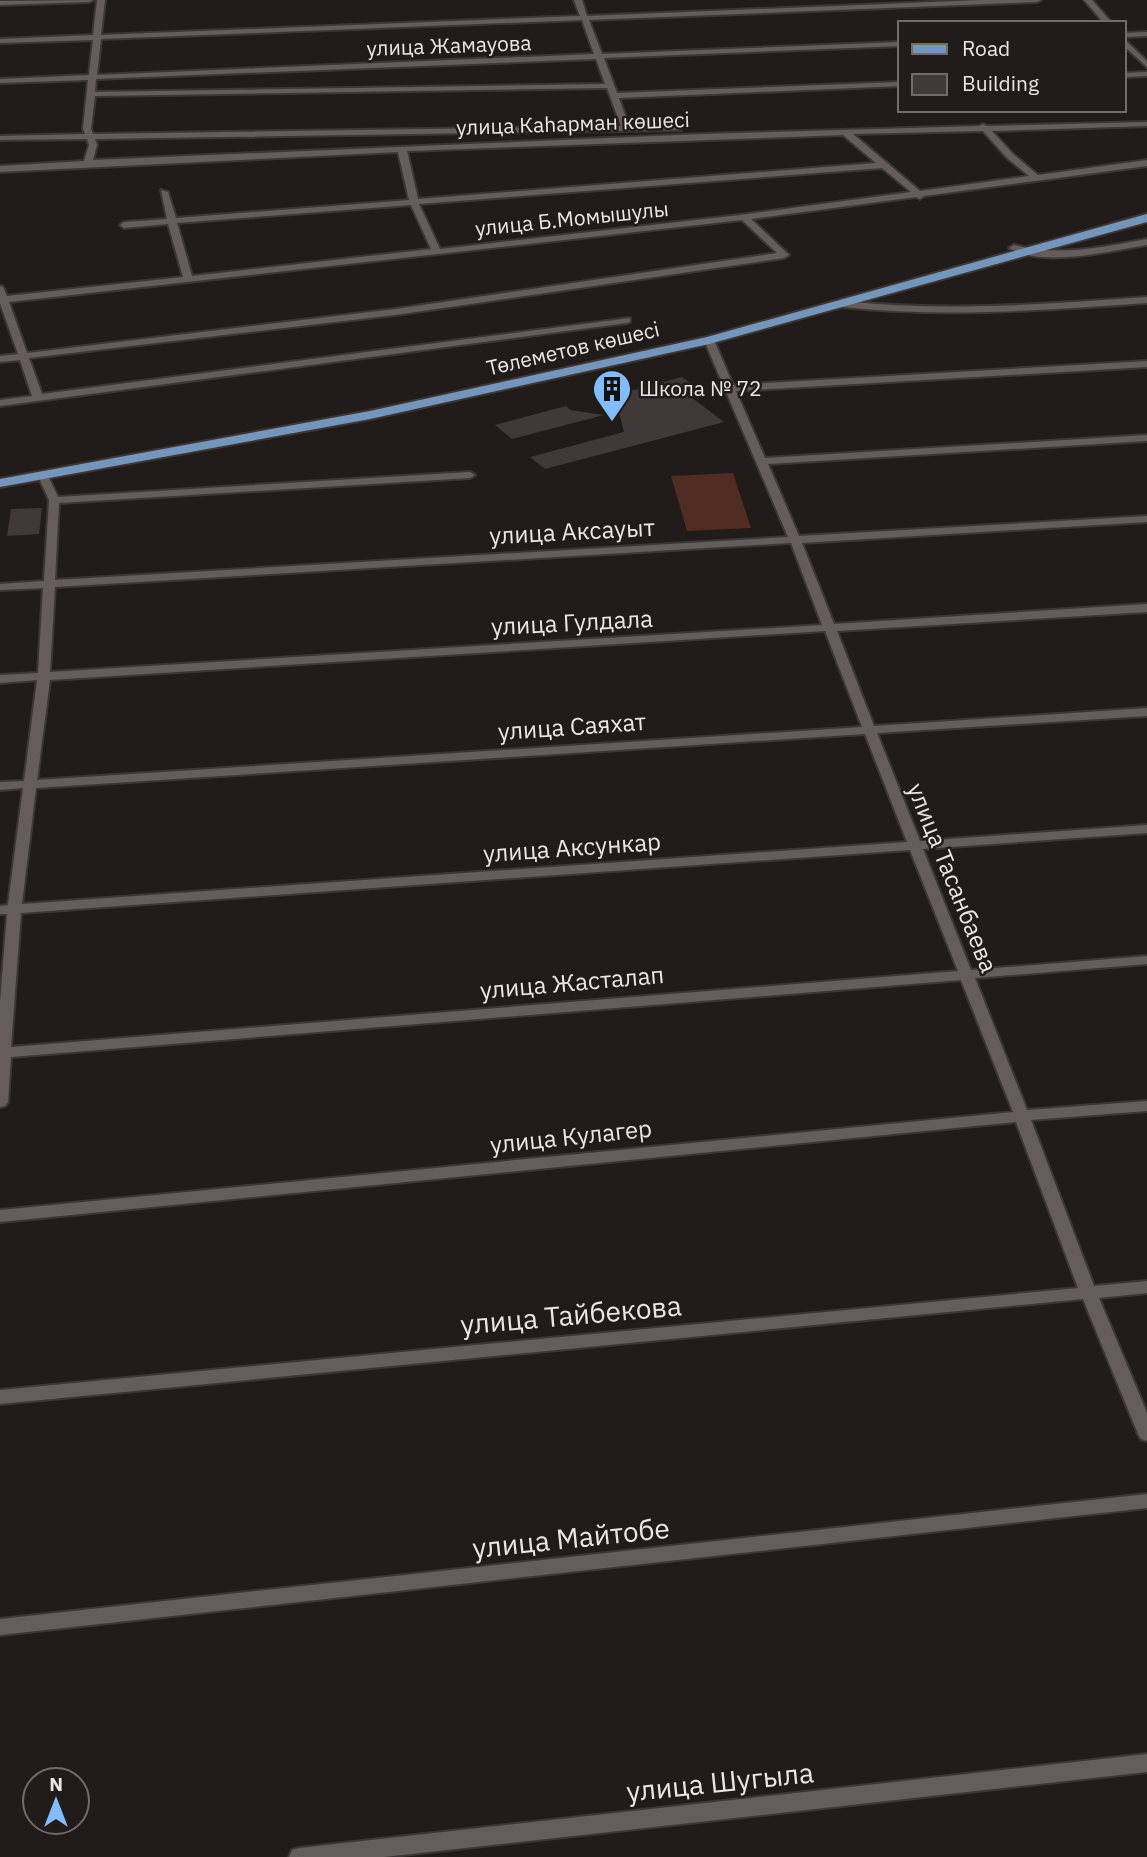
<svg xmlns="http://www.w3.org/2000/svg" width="1147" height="1857" font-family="'IBM Plex Sans',sans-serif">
<rect width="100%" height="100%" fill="#211b19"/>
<path fill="#502c23" d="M 733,473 L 751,528 L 687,531 L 671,476 Z"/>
<path fill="#403938" d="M 682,377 L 700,390 L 687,394 L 724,422 L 545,469 L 530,457 L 624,432 L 617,404 L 624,403 L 615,395 Z
M 566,406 L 570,410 L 604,415 L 512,439 L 495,425 Z
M 42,508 L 39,534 L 7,536 L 11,509 Z"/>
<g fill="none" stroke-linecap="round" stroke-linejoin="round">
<defs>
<path id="minor" d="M 93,0 L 89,2 L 0,5 L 0,1 Z
M 97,0 L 105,0 L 101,35 L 580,16 L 574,0 L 582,0 L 587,16 L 982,0 L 1041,0 L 1037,2 L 589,20 L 602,54 L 900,42 L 900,46 L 604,58 L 617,93 L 900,82 L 900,86 L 619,98 L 629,126 L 681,126 L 681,130 L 678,130 L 95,139 L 97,145 L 93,160 L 702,134 L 979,126 L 983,124 L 987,126 L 1147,122 L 1147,126 L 992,131 L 1013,154 L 1038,175 L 1147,160 L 1147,166 L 924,196 L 920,199 L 916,197 L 751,219 L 787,253 L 789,255 L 784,258 L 395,315 L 29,358 L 42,394 L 630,318 L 630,322 L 627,323 L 0,406 L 0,400 L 32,396 L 20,360 L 0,362 L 0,356 L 18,354 L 0,303 L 0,286 L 3,287 L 7,296 L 183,277 L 168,224 L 124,228 L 120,225 L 124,222 L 167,219 L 161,190 L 168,192 L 176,218 L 409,200 L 398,152 L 0,172 L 0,166 L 84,161 L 89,145 L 87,139 L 0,140 L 0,136 L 85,134 L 83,129 L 88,80 L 0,83 L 0,79 L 89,75 L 93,40 L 0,43 L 0,39 L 93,35 ZM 582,20 L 594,54 L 97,75 L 101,39 ZM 596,59 L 605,84 L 95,92 L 96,79 ZM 607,88 L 621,126 L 93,134 L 91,129 L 95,96 ZM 983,131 L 1007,158 L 1029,176 L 920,191 L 853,134 ZM 843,135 L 876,163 L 418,199 L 407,151 ZM 882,168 L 911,192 L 740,215 L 440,249 L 419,204 ZM 411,205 L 431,249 L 192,276 L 177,223 ZM 742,220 L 777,253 L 395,309 L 27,353 L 9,302 Z
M 1084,0 L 1092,0 L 1112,23 L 1104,23 Z
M 1147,32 L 1147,36 L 1124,37 L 1124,33 Z
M 1124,39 L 1147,61 L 1147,67 L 1124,46 Z
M 1147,72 L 1147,76 L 1124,77 L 1124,73 Z
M 1147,239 L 1147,245 C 1110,251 1042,268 1009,248 L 1014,245 C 1058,257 1103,247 1147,239 Z
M 1147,297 L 1147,303 C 1045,310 945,318 843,307 L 838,304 L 843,301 C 945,312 1045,304 1147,297 Z
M 709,337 L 714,340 L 733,385 L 1147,361 L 1147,367 L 736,391 L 765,458 L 1147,435 L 1147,441 L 768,464 L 799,536 L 1147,516 L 1147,522 L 802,543 L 834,624 L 1147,604 L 1147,612 L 837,631 L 874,726 L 1147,708 L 1147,716 L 877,733 L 920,841 L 1147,825 L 1147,833 L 923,849 L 971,970 L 1147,956 L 1147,964 L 975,978 L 1027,1110 L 1147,1101 L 1147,1111 L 1031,1120 L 1094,1286 L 1147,1281 L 1147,1293 L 1099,1298 L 1147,1413 L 1147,1441 L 1141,1439 L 1138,1434 L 1083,1299 L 0,1404 L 0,1390 L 1078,1288 L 1016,1122 L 0,1222 L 0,1210 L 1013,1112 L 961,980 L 11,1057 L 8,1102 L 5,1106 L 0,1107 L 0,1002 L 7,914 L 0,914 L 0,906 L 8,905 L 23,788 L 0,790 L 0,782 L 24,781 L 37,680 L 0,683 L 0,675 L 38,673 L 43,588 L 0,590 L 0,584 L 44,581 L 49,500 L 38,476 L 39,474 L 47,474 L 58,497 L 470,472 L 475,475 L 470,478 L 59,503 L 55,580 L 788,537 L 704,340 ZM 791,543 L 822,625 L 50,672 L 55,587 ZM 825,631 L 862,727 L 37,780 L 50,680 ZM 865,734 L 907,842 L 22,904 L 36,788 ZM 910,850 L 958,971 L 11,1047 L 21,913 Z
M 1147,1494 L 1147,1508 L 0,1635 L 0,1619 Z
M 1147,1754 L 1147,1772 L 384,1857 L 289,1857 L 292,1850 L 299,1848 Z"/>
<path id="primary" d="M 1147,214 L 1147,222 L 709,344 L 370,419 L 0,487 L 0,479 L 370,411 L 707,337 Z"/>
</defs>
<use href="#minor" stroke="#3b3736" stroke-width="4"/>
<use href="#primary" stroke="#3b3736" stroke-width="4"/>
<use href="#minor" fill="#655d5b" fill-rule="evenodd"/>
<use href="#primary" fill="#7695ba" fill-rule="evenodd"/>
</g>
<defs>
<symbol id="building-pin" viewBox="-11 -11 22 30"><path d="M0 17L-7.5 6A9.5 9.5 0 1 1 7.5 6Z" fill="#82bcfa" stroke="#211b19"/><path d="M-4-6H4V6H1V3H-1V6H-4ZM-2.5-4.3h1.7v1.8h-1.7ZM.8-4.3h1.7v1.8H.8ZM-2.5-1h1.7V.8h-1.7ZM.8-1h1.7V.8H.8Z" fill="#111"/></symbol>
</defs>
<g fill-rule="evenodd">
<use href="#building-pin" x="590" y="367" width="44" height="60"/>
</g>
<g text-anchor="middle" stroke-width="5" stroke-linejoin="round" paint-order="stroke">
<g font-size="21" fill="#eae6e5" stroke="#211b19">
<text transform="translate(449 46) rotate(-2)" y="7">улица Жамауова</text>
<text transform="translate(573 124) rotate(-2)" y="7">улица Каһарман көшесі</text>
<text transform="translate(572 219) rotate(-6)" y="7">улица Б.Момышулы</text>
<text transform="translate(573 349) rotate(-13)" y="7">Төлеметов көшесі</text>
</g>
<g font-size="21" fill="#eae6e5" stroke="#211b19" text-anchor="start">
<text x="639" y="396">Школа № 72</text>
</g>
<g font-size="24" fill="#eae6e5" stroke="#211b19">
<text transform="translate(572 532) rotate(-3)" y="8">улица Аксауыт</text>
<text transform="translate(572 623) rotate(-3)" y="8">улица Гулдала</text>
<text transform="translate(572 727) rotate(-4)" y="8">улица Саяхат</text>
<text transform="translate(572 848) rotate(-4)" y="8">улица Аксункар</text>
<text transform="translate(952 878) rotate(68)" y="8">улица Тасанбаева</text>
<text transform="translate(572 983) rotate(-5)" y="8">улица Жасталап</text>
<text transform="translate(571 1137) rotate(-6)" y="8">улица Кулагер</text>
</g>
<g font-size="28" fill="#eae6e5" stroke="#211b19">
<text transform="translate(571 1315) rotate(-5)" y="10">улица Тайбекова</text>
<text transform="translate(571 1538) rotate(-6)" y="10">улица Майтобе</text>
<text transform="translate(720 1782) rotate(-6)" y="10">улица Шугыла</text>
</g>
</g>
<rect x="898" y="21" width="228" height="91" fill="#211b19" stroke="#716c6b" stroke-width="2"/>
<rect x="912" y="44" width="35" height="10" fill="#7695ba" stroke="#716c6b" stroke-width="2"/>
<text x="962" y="56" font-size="21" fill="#eae6e5">Road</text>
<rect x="912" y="74" width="35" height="21" fill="#403938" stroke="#716c6b" stroke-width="2"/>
<text x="962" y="91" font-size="21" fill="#eae6e5">Building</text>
<g transform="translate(56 1801)"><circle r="33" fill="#211b19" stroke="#716c6b" stroke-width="2"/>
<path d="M0-5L12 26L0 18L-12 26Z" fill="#82bcfa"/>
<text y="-10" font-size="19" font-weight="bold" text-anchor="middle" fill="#eae6e5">N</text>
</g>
</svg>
